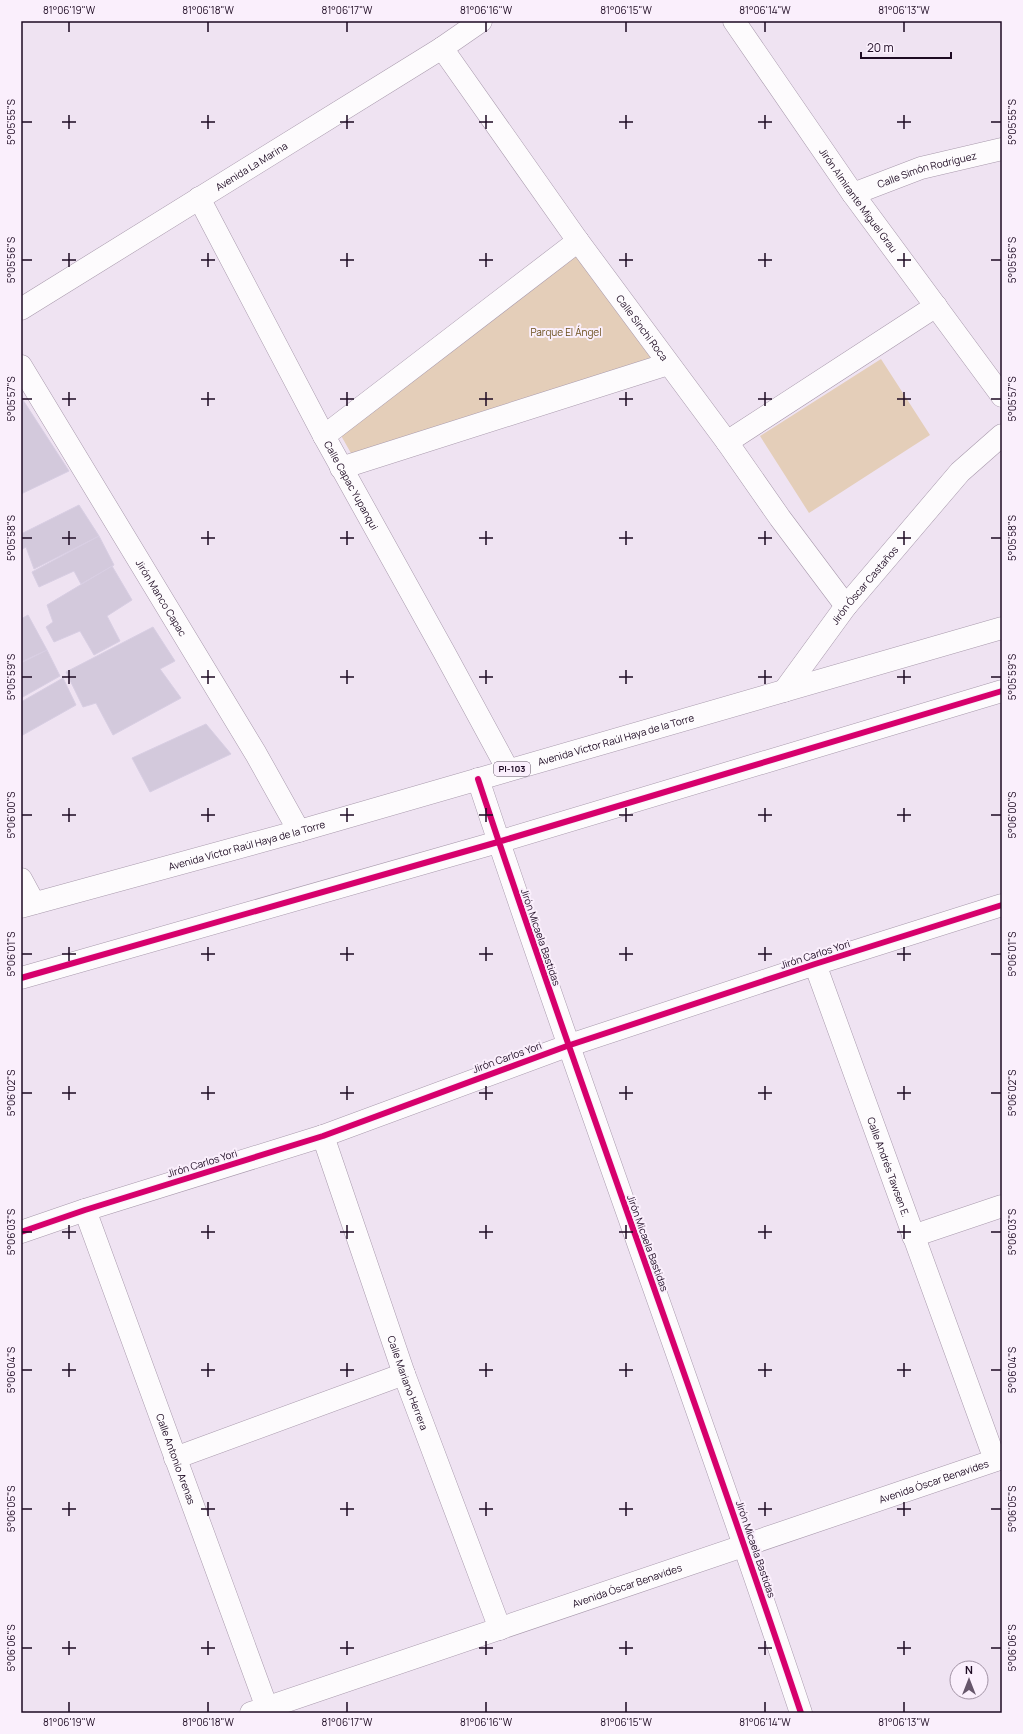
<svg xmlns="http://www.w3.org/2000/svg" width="1023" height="1734" font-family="Manrope,sans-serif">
<rect width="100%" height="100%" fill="#efe3f2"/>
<path fill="#e4ceb9" d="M 578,255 L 653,360 L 352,455 L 339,432 Z
M 881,359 L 930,435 L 809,513 L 760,436 Z"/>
<path fill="#d3c9dc" stroke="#d8cee3" d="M 21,397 L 69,471 L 21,494 Z
M 79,505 L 99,536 L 34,569 L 26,547 L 21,550 L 21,534 Z
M 99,536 L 114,565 L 81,584 L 74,571 L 39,587 L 32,572 Z
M 112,566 L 132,600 L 107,616 L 120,641 L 94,655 L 80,631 L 54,642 L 46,627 L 53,622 L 47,605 Z
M 28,615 L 47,650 L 21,662 L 21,619 Z
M 153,627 L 175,661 L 160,669 L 181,698 L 113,735 L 96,703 L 83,707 L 66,672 Z
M 47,650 L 60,676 L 21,698 L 21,663 Z
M 63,678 L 76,705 L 21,736 L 21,702 Z
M 206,724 L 231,754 L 150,792 L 132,758 Z"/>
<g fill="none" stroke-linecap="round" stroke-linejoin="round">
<defs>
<g id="street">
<path id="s1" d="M 734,21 L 853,194 L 1002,396"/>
<path id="s2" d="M 442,48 L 578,241 L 727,442 L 780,518 L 846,606"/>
<path id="s3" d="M 853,194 L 921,168 L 1002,149"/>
<path id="s4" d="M 199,198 L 324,436 L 444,652 L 508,770"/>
<path id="s5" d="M 21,309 L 442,48 L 481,21"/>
<path id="s6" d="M 21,366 L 256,754 L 299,831"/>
<path d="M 324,436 L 578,241"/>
<path d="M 727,442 L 936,306"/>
<path d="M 341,468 L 668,364"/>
<path id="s7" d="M 784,691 L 846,606 L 960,472 L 1002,435"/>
<path d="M 478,779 C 581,1092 697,1400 801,1713"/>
<path d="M 21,879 L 34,903"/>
<path id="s8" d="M 815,964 L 995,1460"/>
<path d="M 21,978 L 498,842 L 1002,691"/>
<path id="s9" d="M 323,1136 L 404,1374 L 500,1629"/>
<path id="s10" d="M 85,1210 L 267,1708"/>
<path d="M 21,1232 L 85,1210 L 323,1136 L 567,1046 L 815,964 L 1002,905"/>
<path d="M 913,1236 L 1002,1206"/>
<path d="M 175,1458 L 404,1374"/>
<path id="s11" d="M 251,1713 L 1002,1458"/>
</g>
<g id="primary">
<path id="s12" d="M 21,907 L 299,831 L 1002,628"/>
</g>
</defs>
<use href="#street" stroke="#a899ac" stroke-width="23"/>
<use href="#primary" stroke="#a899ac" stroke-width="23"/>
<use href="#street" stroke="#fdfbfd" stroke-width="22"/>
<use href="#primary" stroke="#fdfbfd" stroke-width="22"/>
<defs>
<path id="cycleway" d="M 478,779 C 581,1092 697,1400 801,1713
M 21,978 L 498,842 L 1002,691
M 21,1232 L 85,1210 L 323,1136 L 567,1046 L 815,964 L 1002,905"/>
</defs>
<use href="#cycleway" stroke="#faeffc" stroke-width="8"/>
<use href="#cycleway" stroke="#d6006c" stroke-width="6"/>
</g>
<path fill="none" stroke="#1d0a22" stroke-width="1.5" d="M 69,22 L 69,32M 208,22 L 208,32M 347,22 L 347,32M 486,22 L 486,32M 626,22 L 626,32M 765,22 L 765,32M 904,22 L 904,32M 69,115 L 69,129M 208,115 L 208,129M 347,115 L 347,129M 486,115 L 486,129M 626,115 L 626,129M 765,115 L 765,129M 904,115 L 904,129M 22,122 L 32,122M 62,122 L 76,122M 201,122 L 215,122M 340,122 L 354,122M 479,122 L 493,122M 619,122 L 633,122M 758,122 L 772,122M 897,122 L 911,122M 991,122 L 1001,122M 69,253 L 69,267M 208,253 L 208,267M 347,253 L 347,267M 486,253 L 486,267M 626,253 L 626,267M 765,253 L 765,267M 904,253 L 904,267M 22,260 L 32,260M 62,260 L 76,260M 201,260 L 215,260M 340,260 L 354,260M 479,260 L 493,260M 619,260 L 633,260M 758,260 L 772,260M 897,260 L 911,260M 991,260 L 1001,260M 69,392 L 69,406M 208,392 L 208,406M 347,392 L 347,406M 486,392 L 486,406M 626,392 L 626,406M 765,392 L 765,406M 904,392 L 904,406M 22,399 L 32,399M 62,399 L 76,399M 201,399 L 215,399M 340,399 L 354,399M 479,399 L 493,399M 619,399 L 633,399M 758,399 L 772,399M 897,399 L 911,399M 991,399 L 1001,399M 69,531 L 69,545M 208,531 L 208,545M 347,531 L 347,545M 486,531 L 486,545M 626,531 L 626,545M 765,531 L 765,545M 904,531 L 904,545M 22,538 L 32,538M 62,538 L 76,538M 201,538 L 215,538M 340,538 L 354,538M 479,538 L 493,538M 619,538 L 633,538M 758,538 L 772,538M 897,538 L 911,538M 991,538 L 1001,538M 69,670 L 69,684M 208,670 L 208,684M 347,670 L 347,684M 486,670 L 486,684M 626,670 L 626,684M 765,670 L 765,684M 904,670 L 904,684M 22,677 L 32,677M 62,677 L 76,677M 201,677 L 215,677M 340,677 L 354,677M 479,677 L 493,677M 619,677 L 633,677M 758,677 L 772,677M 897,677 L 911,677M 991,677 L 1001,677M 69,808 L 69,822M 208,808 L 208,822M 347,808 L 347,822M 486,808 L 486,822M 626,808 L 626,822M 765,808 L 765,822M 904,808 L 904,822M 22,815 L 32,815M 62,815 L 76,815M 201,815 L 215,815M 340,815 L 354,815M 479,815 L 493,815M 619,815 L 633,815M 758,815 L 772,815M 897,815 L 911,815M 991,815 L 1001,815M 69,947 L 69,961M 208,947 L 208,961M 347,947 L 347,961M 486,947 L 486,961M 626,947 L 626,961M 765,947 L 765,961M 904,947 L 904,961M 22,954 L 32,954M 62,954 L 76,954M 201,954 L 215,954M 340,954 L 354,954M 479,954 L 493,954M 619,954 L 633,954M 758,954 L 772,954M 897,954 L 911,954M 991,954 L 1001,954M 69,1086 L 69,1100M 208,1086 L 208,1100M 347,1086 L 347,1100M 486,1086 L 486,1100M 626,1086 L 626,1100M 765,1086 L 765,1100M 904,1086 L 904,1100M 22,1093 L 32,1093M 62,1093 L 76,1093M 201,1093 L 215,1093M 340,1093 L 354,1093M 479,1093 L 493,1093M 619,1093 L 633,1093M 758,1093 L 772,1093M 897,1093 L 911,1093M 991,1093 L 1001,1093M 69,1225 L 69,1239M 208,1225 L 208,1239M 347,1225 L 347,1239M 486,1225 L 486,1239M 626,1225 L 626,1239M 765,1225 L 765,1239M 904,1225 L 904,1239M 22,1232 L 32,1232M 62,1232 L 76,1232M 201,1232 L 215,1232M 340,1232 L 354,1232M 479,1232 L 493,1232M 619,1232 L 633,1232M 758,1232 L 772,1232M 897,1232 L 911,1232M 991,1232 L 1001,1232M 69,1363 L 69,1377M 208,1363 L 208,1377M 347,1363 L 347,1377M 486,1363 L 486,1377M 626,1363 L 626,1377M 765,1363 L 765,1377M 904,1363 L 904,1377M 22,1370 L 32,1370M 62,1370 L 76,1370M 201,1370 L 215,1370M 340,1370 L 354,1370M 479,1370 L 493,1370M 619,1370 L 633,1370M 758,1370 L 772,1370M 897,1370 L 911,1370M 991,1370 L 1001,1370M 69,1502 L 69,1516M 208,1502 L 208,1516M 347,1502 L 347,1516M 486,1502 L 486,1516M 626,1502 L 626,1516M 765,1502 L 765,1516M 904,1502 L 904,1516M 22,1509 L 32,1509M 62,1509 L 76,1509M 201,1509 L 215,1509M 340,1509 L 354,1509M 479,1509 L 493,1509M 619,1509 L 633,1509M 758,1509 L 772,1509M 897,1509 L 911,1509M 991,1509 L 1001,1509M 69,1641 L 69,1655M 208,1641 L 208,1655M 347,1641 L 347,1655M 486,1641 L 486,1655M 626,1641 L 626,1655M 765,1641 L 765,1655M 904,1641 L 904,1655M 22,1648 L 32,1648M 62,1648 L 76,1648M 201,1648 L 215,1648M 340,1648 L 354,1648M 479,1648 L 493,1648M 619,1648 L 633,1648M 758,1648 L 772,1648M 897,1648 L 911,1648M 991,1648 L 1001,1648M 69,1702 L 69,1712M 208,1702 L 208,1712M 347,1702 L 347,1712M 486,1702 L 486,1712M 626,1702 L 626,1712M 765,1702 L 765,1712M 904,1702 L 904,1712"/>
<g text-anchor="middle" stroke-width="4" stroke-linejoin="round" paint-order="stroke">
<rect fill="#faeffc" stroke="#5f4f63" stroke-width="1" x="494" y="762" width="36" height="14" rx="3"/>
<g font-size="9" font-weight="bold" fill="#1d0a22">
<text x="512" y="772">PI-103</text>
</g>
<g font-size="10" fill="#1d0a22" stroke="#faeffc">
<text dy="4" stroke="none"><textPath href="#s5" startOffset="271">Avenida La Marina</textPath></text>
<text dy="4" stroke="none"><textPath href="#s3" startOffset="78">Calle Simón Rodríguez</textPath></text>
<text dy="4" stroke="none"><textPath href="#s1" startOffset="218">Jirón Almirante Miguel Grau</textPath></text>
<text dy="4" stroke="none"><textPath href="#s2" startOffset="344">Calle Sinchi Roca</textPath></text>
<text dy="4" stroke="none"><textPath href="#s4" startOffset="325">Calle Capac Yupanqui</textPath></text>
<text dy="4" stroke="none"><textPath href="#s7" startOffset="133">Jirón Óscar Castaños</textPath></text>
<text dy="4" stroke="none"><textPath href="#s6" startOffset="271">Jirón Manco Capac</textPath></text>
<text dy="4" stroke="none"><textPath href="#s12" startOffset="618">Avenida Víctor Raúl Haya de la Torre</textPath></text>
<text dy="4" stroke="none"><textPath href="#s12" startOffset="234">Avenida Víctor Raúl Haya de la Torre</textPath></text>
<text transform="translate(541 937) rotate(71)" y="4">Jirón Micaela Bastidas</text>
<text transform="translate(815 954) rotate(-18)" y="4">Jirón Carlos Yori</text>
<text transform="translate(507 1057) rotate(-20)" y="4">Jirón Carlos Yori</text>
<text transform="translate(202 1163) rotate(-17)" y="4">Jirón Carlos Yori</text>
<text dy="4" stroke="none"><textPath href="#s8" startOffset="216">Calle Andrés Tawsen E.</textPath></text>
<text transform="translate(648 1243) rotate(70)" y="4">Jirón Micaela Bastidas</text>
<text dy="4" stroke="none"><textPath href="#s9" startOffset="261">Calle Mariano Herrera</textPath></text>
<text dy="4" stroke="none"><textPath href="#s10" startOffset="265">Calle Antonio Arenas</textPath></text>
<text dy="4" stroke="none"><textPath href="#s11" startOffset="721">Avenida Óscar Benavides</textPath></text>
<text transform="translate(756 1549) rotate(71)" y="4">Jirón Micaela Bastidas</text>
<text dy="4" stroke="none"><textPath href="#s11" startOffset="397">Avenida Óscar Benavides</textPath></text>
</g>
<g font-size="10" fill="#684c18" stroke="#faeffc">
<text x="566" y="336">Parque El Ángel</text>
</g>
</g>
<rect width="1023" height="1734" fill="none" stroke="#faeffc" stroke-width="44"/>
<g transform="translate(969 1680)"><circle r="19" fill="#faeffc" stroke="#a293a5"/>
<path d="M0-3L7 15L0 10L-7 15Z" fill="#66566b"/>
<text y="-6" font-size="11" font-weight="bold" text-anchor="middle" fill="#1d0a22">N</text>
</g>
<path d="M861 52v6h90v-6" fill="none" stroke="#1d0a22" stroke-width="2"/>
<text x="867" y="52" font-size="12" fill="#1d0a22" stroke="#faeffc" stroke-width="3" paint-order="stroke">20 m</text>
<rect x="22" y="22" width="979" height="1690" fill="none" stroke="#1d0a22" stroke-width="1.5"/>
<g font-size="10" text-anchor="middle" fill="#1d0a22">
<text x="69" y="14">81°06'19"W</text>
<text x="208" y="14">81°06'18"W</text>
<text x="347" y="14">81°06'17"W</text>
<text x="486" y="14">81°06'16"W</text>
<text x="626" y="14">81°06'15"W</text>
<text x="765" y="14">81°06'14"W</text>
<text x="904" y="14">81°06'13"W</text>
<text transform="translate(11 122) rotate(-90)" y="4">5°05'55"S</text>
<text transform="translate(1012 122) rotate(-90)" y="4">5°05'55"S</text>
<text transform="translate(11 260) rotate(-90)" y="4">5°05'56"S</text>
<text transform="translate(1012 260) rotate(-90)" y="4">5°05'56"S</text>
<text transform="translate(11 399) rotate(-90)" y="4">5°05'57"S</text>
<text transform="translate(1012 399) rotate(-90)" y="4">5°05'57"S</text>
<text transform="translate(11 538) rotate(-90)" y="4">5°05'58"S</text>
<text transform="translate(1012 538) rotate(-90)" y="4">5°05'58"S</text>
<text transform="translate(11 677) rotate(-90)" y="4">5°05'59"S</text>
<text transform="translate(1012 677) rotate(-90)" y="4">5°05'59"S</text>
<text transform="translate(11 815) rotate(-90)" y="4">5°06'00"S</text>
<text transform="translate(1012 815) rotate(-90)" y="4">5°06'00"S</text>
<text transform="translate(11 954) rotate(-90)" y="4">5°06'01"S</text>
<text transform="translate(1012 954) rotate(-90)" y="4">5°06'01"S</text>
<text transform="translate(11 1093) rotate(-90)" y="4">5°06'02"S</text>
<text transform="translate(1012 1093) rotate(-90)" y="4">5°06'02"S</text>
<text transform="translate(11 1232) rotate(-90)" y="4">5°06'03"S</text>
<text transform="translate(1012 1232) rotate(-90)" y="4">5°06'03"S</text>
<text transform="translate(11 1370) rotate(-90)" y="4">5°06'04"S</text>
<text transform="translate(1012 1370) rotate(-90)" y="4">5°06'04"S</text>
<text transform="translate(11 1509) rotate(-90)" y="4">5°06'05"S</text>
<text transform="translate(1012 1509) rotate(-90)" y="4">5°06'05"S</text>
<text transform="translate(11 1648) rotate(-90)" y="4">5°06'06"S</text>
<text transform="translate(1012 1648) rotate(-90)" y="4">5°06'06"S</text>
<text x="69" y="1726">81°06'19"W</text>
<text x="208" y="1726">81°06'18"W</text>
<text x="347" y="1726">81°06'17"W</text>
<text x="486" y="1726">81°06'16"W</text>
<text x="626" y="1726">81°06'15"W</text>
<text x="765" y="1726">81°06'14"W</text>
<text x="904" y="1726">81°06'13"W</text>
</g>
</svg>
